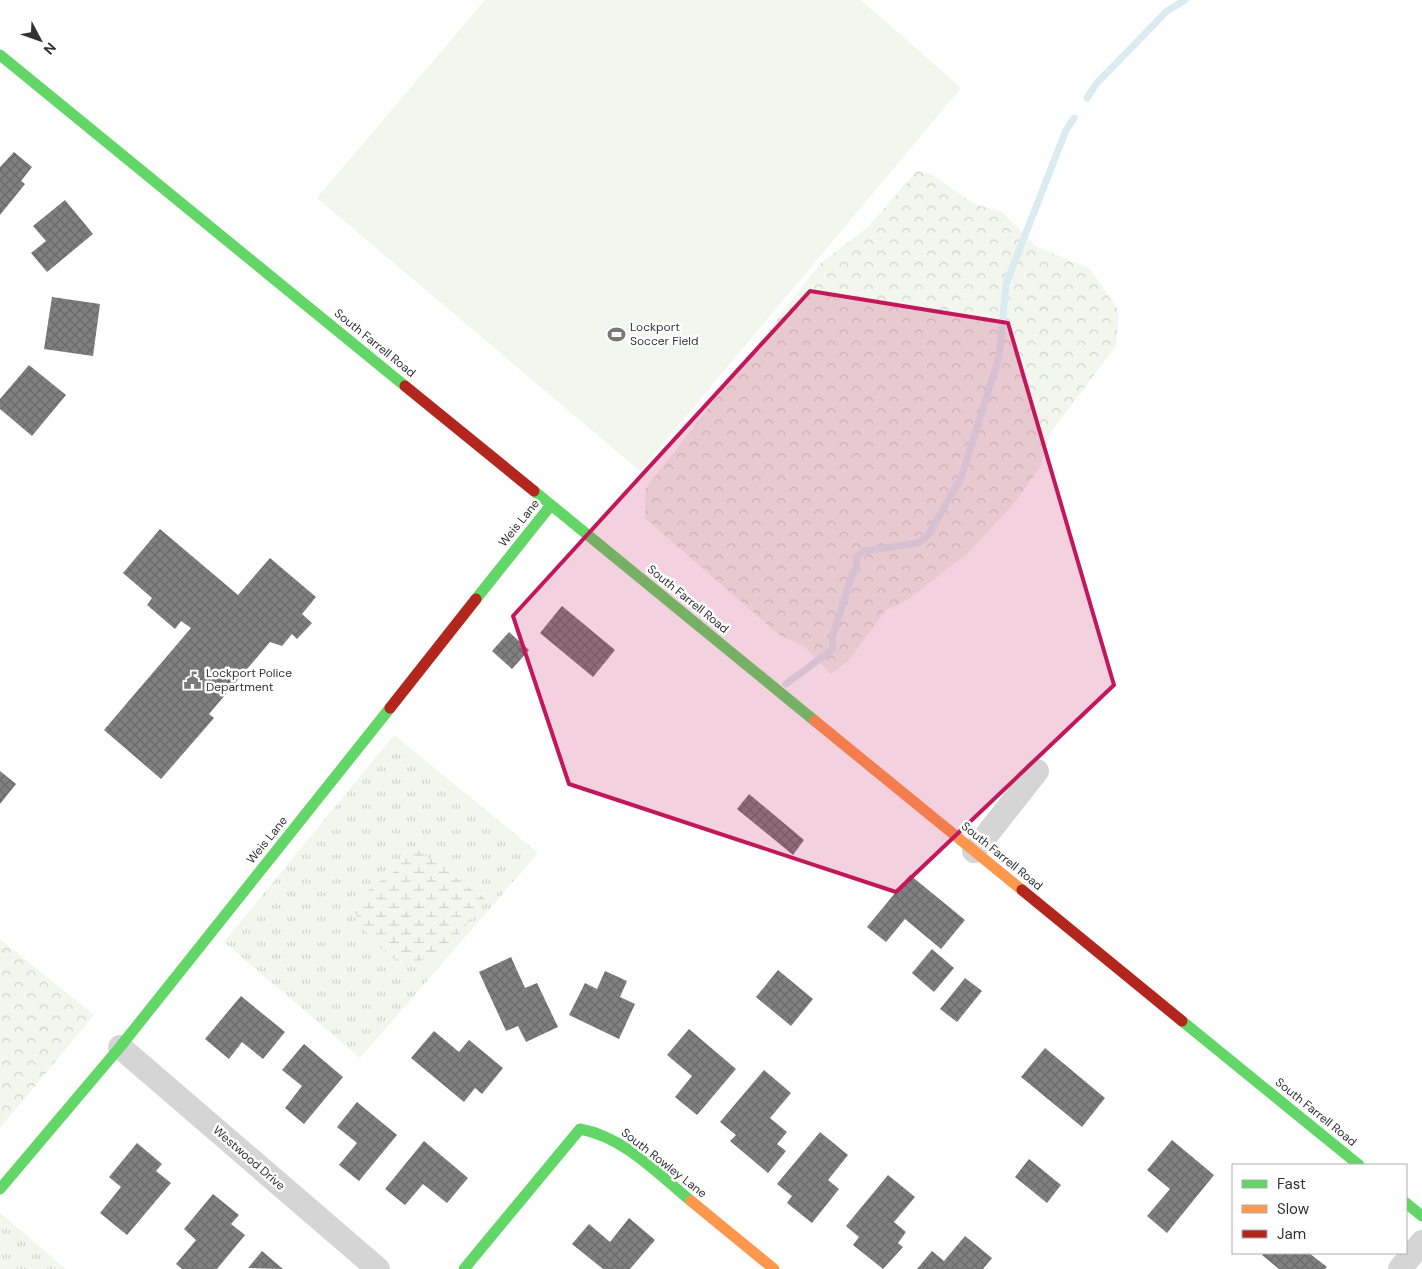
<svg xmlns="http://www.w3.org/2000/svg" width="1422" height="1269" font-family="'DM Sans',sans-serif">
<defs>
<pattern id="grass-tufts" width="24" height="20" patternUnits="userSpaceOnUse" patternTransform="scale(1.25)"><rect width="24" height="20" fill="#f2f6ed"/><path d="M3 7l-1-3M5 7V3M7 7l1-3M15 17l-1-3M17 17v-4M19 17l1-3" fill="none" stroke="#d0d3cc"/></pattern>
<pattern id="forest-crowns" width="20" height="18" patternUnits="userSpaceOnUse" patternTransform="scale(1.25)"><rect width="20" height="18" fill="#f2f6ed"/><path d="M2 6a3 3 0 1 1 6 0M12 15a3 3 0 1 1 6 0" fill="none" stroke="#d0d3cc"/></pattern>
<pattern id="wetland-marsh" width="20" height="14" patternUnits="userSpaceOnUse" patternTransform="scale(1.25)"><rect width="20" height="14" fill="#f2f6ed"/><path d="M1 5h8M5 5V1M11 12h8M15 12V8" fill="none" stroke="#d0d3cc"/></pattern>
<pattern id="building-cross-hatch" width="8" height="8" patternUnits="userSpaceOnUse" patternTransform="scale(1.25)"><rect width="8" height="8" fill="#808080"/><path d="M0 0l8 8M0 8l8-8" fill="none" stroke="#696969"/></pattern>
</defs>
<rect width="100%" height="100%" fill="#fff"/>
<path fill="url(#grass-tufts)" d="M 394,735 L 538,853 L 360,1058 L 224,942 Z
M 0,1213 L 66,1269 L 0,1269 Z"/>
<path fill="url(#forest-crowns)" d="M 917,171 L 931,174 L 974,204 L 1002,212 L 1037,247 L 1089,268 L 1119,311 L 1116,346 L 1051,432 L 1040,467 L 1015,502 L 967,554 L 907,600 L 885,611 L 849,660 L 831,674 L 805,647 L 778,634 L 645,518 L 646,488 L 821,263 L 868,227 Z
M 0,939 L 94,1015 L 0,1128 Z"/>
<path fill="url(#wetland-marsh)" d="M 417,850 L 450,871 L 459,881 L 485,898 L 481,908 L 440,955 L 403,966 L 371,940 L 355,913 L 371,886 L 390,876 L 407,856 Z"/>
<path fill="#f2f6ed" d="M 485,0 L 861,0 L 961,88 L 640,471 L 317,198 Z"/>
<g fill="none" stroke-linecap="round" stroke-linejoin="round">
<path stroke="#dbebf2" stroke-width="7" d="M 1087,98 L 1096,84 L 1167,11 L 1185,0
M 786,684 L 833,649 L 832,638 L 852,575 L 857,569 L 856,558 L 863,551 L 918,543 L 928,535 L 961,478 L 999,357 L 1006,284 L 1066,130 L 1074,118"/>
</g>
<path fill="url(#building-cross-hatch)" d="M 14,152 L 32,167 L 21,181 L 25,184 L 0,215 L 0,167 Z
M 65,200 L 93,234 L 47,272 L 31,253 L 46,241 L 33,226 Z
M 52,297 L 100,304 L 93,356 L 44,349 Z
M 29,365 L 66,395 L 32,436 L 0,409 L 0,399 Z
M 160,529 L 238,595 L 270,558 L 316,597 L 302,614 L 312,623 L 297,639 L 292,634 L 282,646 L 270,642 L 209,714 L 214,718 L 161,779 L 104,730 L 191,628 L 181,621 L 175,629 L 147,605 L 152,598 L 123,573 Z
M 562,606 L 615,650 L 593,677 L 540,633 Z
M 509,632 L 529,650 L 512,669 L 492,651 Z
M 0,771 L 16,784 L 0,804 Z
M 749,794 L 804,840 L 793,855 L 737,809 Z
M 910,875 L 965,920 L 941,949 L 905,919 L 886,942 L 867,927 Z
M 932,949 L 954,968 L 934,992 L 912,973 Z
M 511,957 L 525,988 L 537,983 L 558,1027 L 526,1042 L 518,1026 L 506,1031 L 479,972 Z
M 778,970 L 813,999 L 791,1026 L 756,997 Z
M 605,971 L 627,981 L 620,997 L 635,1004 L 619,1039 L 569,1015 L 585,983 L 597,989 Z
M 965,978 L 982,991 L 957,1022 L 940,1009 Z
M 241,996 L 285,1032 L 263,1059 L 242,1042 L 229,1059 L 205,1039 Z
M 689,1029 L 736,1069 L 697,1115 L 675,1097 L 692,1076 L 667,1055 Z
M 434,1031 L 459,1052 L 469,1040 L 503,1068 L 482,1094 L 475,1088 L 464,1102 L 411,1058 Z
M 304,1044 L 343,1077 L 304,1124 L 285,1108 L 302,1086 L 282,1070 Z
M 1045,1048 L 1105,1098 L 1082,1127 L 1021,1077 Z
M 764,1070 L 791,1093 L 770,1118 L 787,1132 L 777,1144 L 786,1151 L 768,1173 L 730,1141 L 736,1135 L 720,1122 Z
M 357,1102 L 397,1135 L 359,1181 L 339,1165 L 357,1143 L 337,1127 Z
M 820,1132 L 848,1155 L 828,1180 L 839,1189 L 812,1223 L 787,1203 L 792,1196 L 777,1184 Z
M 1172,1140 L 1214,1175 L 1167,1233 L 1147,1216 L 1170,1189 L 1147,1170 Z
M 424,1141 L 468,1178 L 447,1203 L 423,1184 L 405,1205 L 385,1189 Z
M 137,1143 L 162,1164 L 156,1171 L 171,1183 L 127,1235 L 100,1213 L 121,1187 L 109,1177 Z
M 1029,1159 L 1061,1185 L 1047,1203 L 1015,1177 Z
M 888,1175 L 915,1197 L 894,1222 L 906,1232 L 898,1243 L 903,1247 L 883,1269 L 853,1245 L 859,1237 L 846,1226 Z
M 213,1194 L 239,1215 L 231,1224 L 245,1235 L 217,1269 L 182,1269 L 176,1264 L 196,1240 L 184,1229 Z
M 629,1218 L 655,1240 L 630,1269 L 603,1269 L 572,1244 L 589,1224 L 610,1242 Z
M 965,1236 L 992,1258 L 983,1269 L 917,1269 L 932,1251 L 944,1261 Z
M 262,1251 L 283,1269 L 248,1268 Z
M 1264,1253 L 1309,1253 L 1327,1267 L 1325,1269 L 1279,1269 L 1262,1255 Z"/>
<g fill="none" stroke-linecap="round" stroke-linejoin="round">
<path stroke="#d5d5d5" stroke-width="24" d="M 974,851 L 1037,771
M 120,1047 L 378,1269
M 1400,1269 L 1422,1242"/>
<path stroke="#63d668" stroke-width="11" d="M 0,55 L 405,386
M 534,491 L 815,721
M 476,599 L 551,505
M 1182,1021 L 1359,1165
M 0,1189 L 120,1047 L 390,708
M 1406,1203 L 1422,1216
M 464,1269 L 580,1129 C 624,1137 657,1173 691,1201"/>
<path stroke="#ff974d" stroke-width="11" d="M 815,721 L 1022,890
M 691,1201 L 774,1269"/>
<path stroke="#b3261e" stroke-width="11" d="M 405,386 L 534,491
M 390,708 L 476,599
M 1022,890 L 1182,1021"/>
</g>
<path fill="#c2185b" fill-opacity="0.2" stroke="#c2185b" stroke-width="4" stroke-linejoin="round" d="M 810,291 L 1008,323 L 1114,685 L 896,892 L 569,784 L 513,616 Z"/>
<defs>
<symbol id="stadium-bare" viewBox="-9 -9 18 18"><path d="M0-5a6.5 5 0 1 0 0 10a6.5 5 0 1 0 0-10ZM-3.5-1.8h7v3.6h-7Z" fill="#797979" stroke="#fff" stroke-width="2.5" paint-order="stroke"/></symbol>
<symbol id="civic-bare" viewBox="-9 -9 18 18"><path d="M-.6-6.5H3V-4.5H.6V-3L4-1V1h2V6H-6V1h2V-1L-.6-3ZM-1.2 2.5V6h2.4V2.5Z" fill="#797979" stroke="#fff" stroke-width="2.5" paint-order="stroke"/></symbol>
</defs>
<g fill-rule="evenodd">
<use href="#stadium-bare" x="604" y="322" width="25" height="25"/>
<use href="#civic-bare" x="180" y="668" width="25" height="25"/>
</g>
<g text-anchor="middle" stroke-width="5" stroke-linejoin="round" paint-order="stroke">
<g font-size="12" fill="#313131" stroke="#fff" text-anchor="start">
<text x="630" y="331">Lockport<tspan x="630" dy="14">Soccer Field</tspan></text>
<text x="206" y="677">Lockport Police<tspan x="206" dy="14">Department</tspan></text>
</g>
<g font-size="12" fill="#313131" stroke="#fff">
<text transform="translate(375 343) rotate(39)" y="4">South Farrell Road</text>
<text transform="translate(519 523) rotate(-51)" y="4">Weis Lane</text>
<text transform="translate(688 599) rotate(39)" y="4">South Farrell Road</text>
<text transform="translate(267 840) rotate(-51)" y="4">Weis Lane</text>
<text transform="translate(1002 856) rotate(39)" y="4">South Farrell Road</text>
<text transform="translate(1316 1112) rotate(39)" y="4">South Farrell Road</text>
<text transform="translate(249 1158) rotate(41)" y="4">Westwood Drive</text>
<text transform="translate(664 1163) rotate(38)" y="4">South Rowley Lane</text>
</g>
</g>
<rect x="1232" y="1164" width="175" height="90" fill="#ffffff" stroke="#adadad"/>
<rect x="1242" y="1180" width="25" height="8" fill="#63d668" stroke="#adadad"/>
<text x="1277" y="1189" font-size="15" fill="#313131">Fast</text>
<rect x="1242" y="1205" width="25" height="8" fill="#ff974d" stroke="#adadad"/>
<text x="1277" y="1214" font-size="15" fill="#313131">Slow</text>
<rect x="1242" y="1230" width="25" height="8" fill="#b3261e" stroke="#adadad"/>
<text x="1277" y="1239" font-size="15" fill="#313131">Jam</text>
<g transform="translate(40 40) rotate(131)" stroke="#ffffff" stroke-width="4" paint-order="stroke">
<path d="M0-4L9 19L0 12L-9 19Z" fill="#313131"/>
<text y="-8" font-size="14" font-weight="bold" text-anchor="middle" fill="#313131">N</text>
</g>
</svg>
